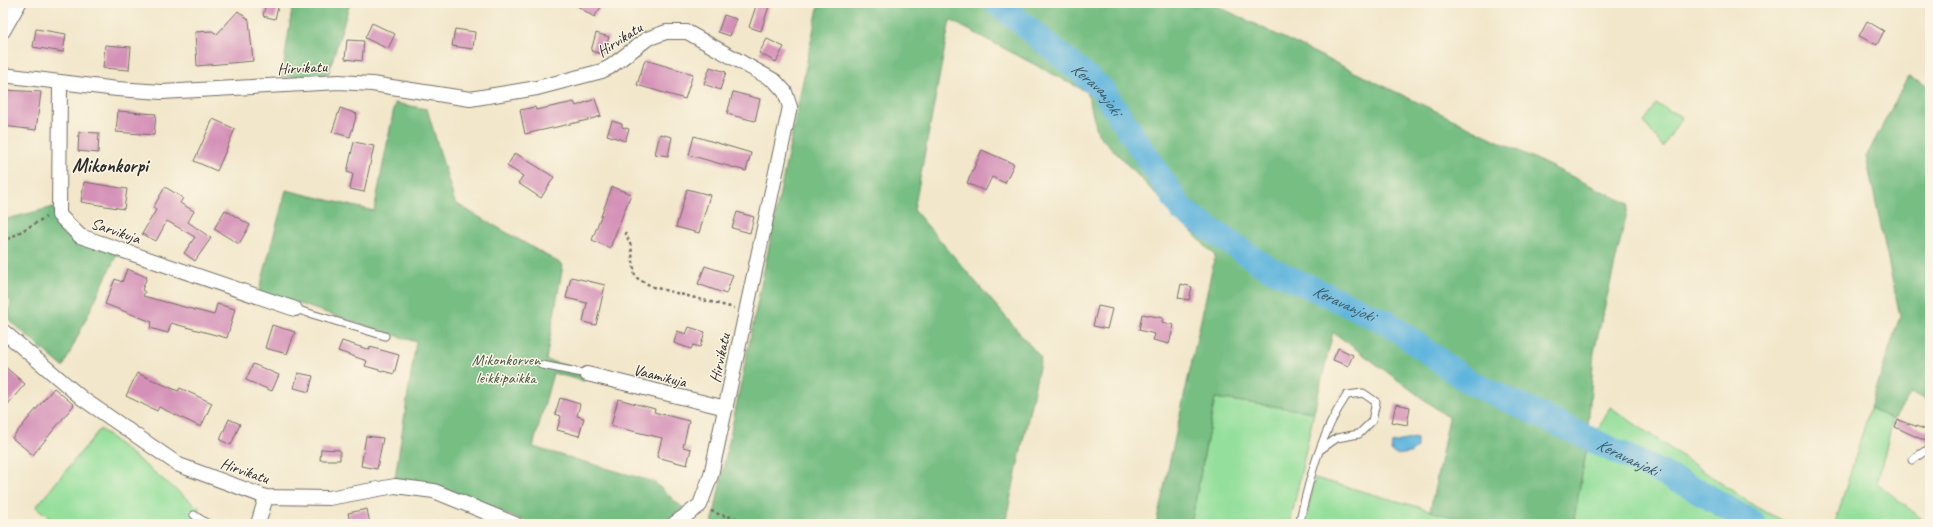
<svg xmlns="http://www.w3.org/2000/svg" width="1933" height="527" font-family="Caveat,sans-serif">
<rect width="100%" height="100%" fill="#fcf5e5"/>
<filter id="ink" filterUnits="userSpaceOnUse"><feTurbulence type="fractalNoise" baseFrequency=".025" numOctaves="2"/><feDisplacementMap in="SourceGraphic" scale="8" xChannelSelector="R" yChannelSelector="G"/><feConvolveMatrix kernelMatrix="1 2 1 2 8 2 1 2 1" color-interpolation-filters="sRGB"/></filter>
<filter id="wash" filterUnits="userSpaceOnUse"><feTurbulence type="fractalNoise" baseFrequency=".012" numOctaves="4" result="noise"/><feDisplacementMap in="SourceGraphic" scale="16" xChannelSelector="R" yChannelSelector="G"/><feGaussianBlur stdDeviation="0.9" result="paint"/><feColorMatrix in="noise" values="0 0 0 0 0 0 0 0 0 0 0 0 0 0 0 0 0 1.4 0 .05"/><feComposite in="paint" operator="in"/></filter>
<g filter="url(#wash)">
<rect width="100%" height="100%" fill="#f2e7cb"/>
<path fill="#94df9b" stroke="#608563" d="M 1656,104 L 1682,117 L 1663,147 L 1644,122 Z
M 1215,398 L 1314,412 L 1290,524 L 1191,524 Z
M 1610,407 L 1756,507 L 1790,524 L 1573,524 L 1586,452 Z
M 1870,408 L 1893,420 L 1877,483 L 1928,524 L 1835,524 Z
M 100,429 L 200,509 L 187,524 L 57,524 L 36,507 Z
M 1315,478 L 1479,524 L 1305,524 Z"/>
<path fill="#77be83" stroke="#517457" d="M 293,3 L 350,3 L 328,75 L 282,77 Z
M 819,3 L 1211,3 L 1629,204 L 1594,352 L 1586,452 L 1573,524 L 1479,524 L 1430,511 L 1449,418 L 1333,332 L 1314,412 L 1215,398 L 1191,524 L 1156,524 L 1215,256 L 1098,134 L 1087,92 L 950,20 L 914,210 L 1041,358 L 1006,519 L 1023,524 L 712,524 Z
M 1908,77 L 1930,87 L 1930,401 L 1911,393 L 1893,420 L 1870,408 L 1900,316 L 1866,157 Z
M 395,103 L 427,109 L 455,203 L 563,265 L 546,360 L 586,371 L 584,381 L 553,373 L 533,447 L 654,482 L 684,509 L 662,524 L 536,524 L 518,519 L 436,485 L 395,478 L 416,342 L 259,291 L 286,190 L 374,211 Z
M 54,207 L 56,220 L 117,254 L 63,367 L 8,319 L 11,301 L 3,295 L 3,220 Z"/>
<path fill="#61b5dd" stroke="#467084" d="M 1415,438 L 1417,439 L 1417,448 L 1410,453 L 1396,455 L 1391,451 L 1392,443 Z"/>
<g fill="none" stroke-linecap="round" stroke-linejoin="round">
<path stroke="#61b5dd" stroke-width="25" id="s1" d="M 997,3 L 1102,89 L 1182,210 L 1266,267 L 1388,323 L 1466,380 L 1697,490 L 1754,524"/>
</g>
<g id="blocks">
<path fill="#d490b7" d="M 266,3 L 278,7 L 275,19 L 263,16 Z
M 573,3 L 604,3 L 594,17 Z
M 757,3 L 770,3 L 761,31 L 749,27 Z
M 238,11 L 249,20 L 253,61 L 197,66 L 195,32 L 212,31 L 217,34 Z
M 724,15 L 736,19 L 730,36 L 718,32 Z
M 1867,21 L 1884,31 L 1877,45 L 1859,36 Z
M 372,23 L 395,34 L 388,49 L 365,38 Z
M 36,29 L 66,34 L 63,52 L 33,47 Z
M 455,29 L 475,32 L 473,49 L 452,46 Z
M 596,33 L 609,37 L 603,54 L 591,51 Z
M 767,39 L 784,47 L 776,62 L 759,53 Z
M 347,40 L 364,41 L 362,61 L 345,59 Z
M 105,45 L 131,47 L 129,70 L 103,68 Z
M 645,60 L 693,74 L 685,99 L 637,85 Z
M 710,67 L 726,72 L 720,90 L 704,84 Z
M 3,90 L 41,92 L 36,130 L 3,126 Z
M 733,92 L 760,99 L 755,121 L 727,114 Z
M 595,99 L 601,116 L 588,120 L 525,134 L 520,110 L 535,107 L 536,110 L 574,102 L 576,106 Z
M 340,108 L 357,114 L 350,137 L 332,132 Z
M 118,111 L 156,114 L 154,135 L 116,132 Z
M 213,119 L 235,129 L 217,171 L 194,161 Z
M 612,121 L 622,124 L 622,127 L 629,129 L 625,141 L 607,135 Z
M 79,132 L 99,133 L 98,153 L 78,151 Z
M 660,134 L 672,137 L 668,156 L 655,154 Z
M 694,136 L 751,153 L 746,171 L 689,155 Z
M 354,142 L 374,146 L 364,192 L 350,189 L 353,174 L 347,172 Z
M 982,150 L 1014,164 L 1005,183 L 992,177 L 985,191 L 967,183 Z
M 515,153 L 554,177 L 541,198 L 518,183 L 523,176 L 507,166 Z
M 84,182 L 127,189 L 124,209 L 81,202 Z
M 165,187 L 183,198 L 180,203 L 194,211 L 188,222 L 211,238 L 195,261 L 184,253 L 195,237 L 167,221 L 156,241 L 142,234 L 156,210 L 153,208 Z
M 612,187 L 631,194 L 610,248 L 592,240 Z
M 687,189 L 710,195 L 699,233 L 676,227 Z
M 225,210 L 250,225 L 239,244 L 214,229 Z
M 737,212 L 754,217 L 750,233 L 732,228 Z
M 705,266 L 733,275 L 726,294 L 698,284 Z
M 127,269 L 147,277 L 142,290 L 145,292 L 143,296 L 214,315 L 217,304 L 235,309 L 227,338 L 171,323 L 168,333 L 150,328 L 152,322 L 105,304 L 115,279 L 122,282 Z
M 571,277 L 605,285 L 596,325 L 583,322 L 587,303 L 566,298 Z
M 1181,284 L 1192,287 L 1189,300 L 1178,298 Z
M 1098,306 L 1112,309 L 1107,329 L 1093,326 Z
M 1142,314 L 1163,318 L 1162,322 L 1174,325 L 1169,344 L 1153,340 L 1155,334 L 1139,330 Z
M 272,325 L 295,332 L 287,354 L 265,348 Z
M 689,327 L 705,332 L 700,347 L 693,345 L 691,349 L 674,343 L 677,331 L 686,334 Z
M 342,341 L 370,350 L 370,347 L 399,355 L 394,374 L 365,366 L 367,361 L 338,351 Z
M 1338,348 L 1353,355 L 1348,366 L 1333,360 Z
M 253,364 L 279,375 L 272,391 L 246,380 Z
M 3,365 L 25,384 L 3,410 Z
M 137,373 L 178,391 L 180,388 L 212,403 L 201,427 L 159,407 L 157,411 L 126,396 Z
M 298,373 L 313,376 L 309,392 L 294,388 Z
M 54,388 L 74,405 L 33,455 L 12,438 Z
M 560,398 L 580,404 L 577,416 L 584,418 L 579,436 L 557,430 L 561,416 L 555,414 Z
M 618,399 L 655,409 L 654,412 L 689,421 L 683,447 L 691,449 L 687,465 L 657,457 L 662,438 L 611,426 Z
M 1396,404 L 1410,407 L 1407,425 L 1392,422 Z
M 229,419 L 240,424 L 231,445 L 220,440 Z
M 1898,420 L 1930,431 L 1930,443 L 1895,427 Z
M 366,436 L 383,438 L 377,469 L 361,466 Z
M 321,449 L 340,450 L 340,460 L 320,460 Z
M 367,509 L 370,524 L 350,524 L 348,513 Z"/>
</g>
</g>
<g filter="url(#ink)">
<use href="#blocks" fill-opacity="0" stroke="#716d63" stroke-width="1"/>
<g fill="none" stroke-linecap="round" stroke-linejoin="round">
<defs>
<path id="service" d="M 295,309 L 385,336
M 542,365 L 587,374
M 1912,460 L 1925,451 L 1930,453
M 194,515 L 208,524
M 1299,524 C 1309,480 1321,432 1347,395 L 1363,393 L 1376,402 L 1372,421 L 1359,434 L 1337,438 L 1320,450"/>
<path id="minor" d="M 3,31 L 19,3
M 3,75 L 117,89 L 162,92 L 339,82 L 372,84 L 470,99 L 537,88 L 602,71 L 610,67 L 647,39 L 666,32 L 687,32 L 775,81 L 785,92 L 790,107 L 711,475 L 700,505 L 674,524
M 60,82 L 59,215 L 80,236 L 295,309
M 3,331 L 83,399 L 179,465 L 266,497 L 329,498 L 395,486 L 434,491 L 515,524
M 587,374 L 726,408
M 258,524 L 266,497"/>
</defs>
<use href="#service" stroke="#716d63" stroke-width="9"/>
<use href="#minor" stroke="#716d63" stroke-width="16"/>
<path stroke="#716d63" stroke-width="2.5" stroke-dasharray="3 3" stroke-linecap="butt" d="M 625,232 L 631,246 L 635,277 L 653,287 L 734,308
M 3,242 L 46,217
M 711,511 L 721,515 L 764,524"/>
<use href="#service" stroke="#fff" stroke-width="7"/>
<use href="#minor" stroke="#fff" stroke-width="14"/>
</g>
</g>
<g text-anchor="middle" stroke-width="3" stroke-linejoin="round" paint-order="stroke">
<g font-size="16" fill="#2b2b2b" stroke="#fcf5e5">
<text transform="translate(619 39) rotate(-33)" y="6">Hirvikatu</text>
<text transform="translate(302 67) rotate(-3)" y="6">Hirvikatu</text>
<text transform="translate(116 230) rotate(19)" y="6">Sarvikuja</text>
<text transform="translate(719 358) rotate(-78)" y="6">Hirvikatu</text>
<text transform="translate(660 375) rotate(14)" y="6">Vaamikuja</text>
<text transform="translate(245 470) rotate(19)" y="6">Hirvikatu</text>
</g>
<g font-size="16" fill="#455847" stroke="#fcf5e5">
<text x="506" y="365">Mikonkorven<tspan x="506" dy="18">leikkipaikka</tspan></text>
</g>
<g font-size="17" font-style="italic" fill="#3e5b69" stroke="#fcf5e5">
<text dy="6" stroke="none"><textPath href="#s1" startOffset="132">Keravanjoki</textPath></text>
<text dy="6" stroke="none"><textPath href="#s1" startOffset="468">Keravanjoki</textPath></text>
<text dy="6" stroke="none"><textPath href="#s1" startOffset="792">Keravanjoki</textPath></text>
</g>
<g font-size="20" font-weight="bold" fill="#2b2b2b" stroke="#fcf5e5">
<text x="110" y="172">Mikonkorpi</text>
</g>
</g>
<rect width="1933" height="527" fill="none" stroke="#fcf5e5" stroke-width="16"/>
</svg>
